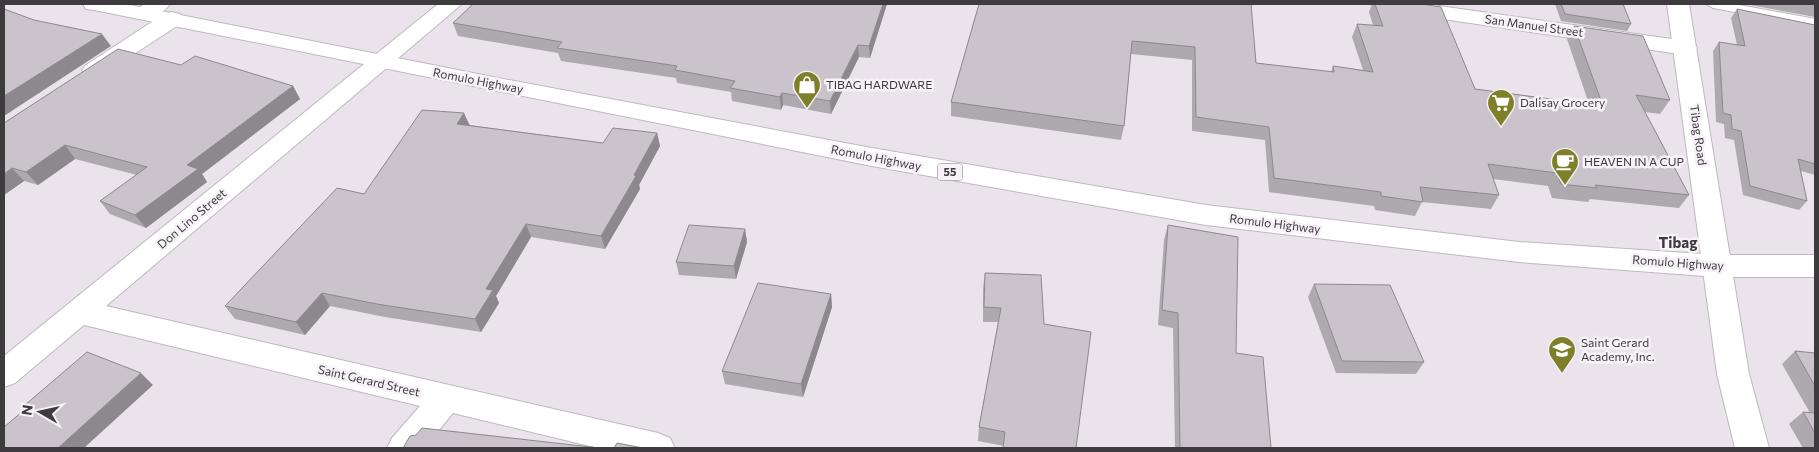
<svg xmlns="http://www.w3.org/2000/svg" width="1819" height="452" font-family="Commissioner,sans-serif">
<rect width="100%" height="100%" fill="#eae3eb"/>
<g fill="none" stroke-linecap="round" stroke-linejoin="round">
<defs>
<path id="lane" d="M 1706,4 L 1734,4 L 1810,18 L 1815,19 L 1815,25 L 1810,26 L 1713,8 Z"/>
<path id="street" d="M 144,4 L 170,4 C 162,15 149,21 136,18 L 133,13 Z
M 438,4 L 462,4 L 106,306 L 658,433 L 670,438 L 675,448 L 598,448 L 453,413 L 424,448 L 387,448 L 392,438 L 420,406 L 84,325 L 15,383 L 4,387 L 4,356 Z
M 1371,4 L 1425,4 L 1686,41 L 1694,43 L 1697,48 L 1694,53 L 1686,55 L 1382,10 L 1374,9 Z
M 172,12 L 180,14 L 183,19 L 180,24 L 102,75 L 94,77 L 86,75 L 82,70 L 86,65 L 164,14 Z"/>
<path id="secondary" d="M 1667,4 L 1689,4 L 1749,374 L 1769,448 L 1735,448 L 1717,374 Z"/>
<path id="highway" d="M 83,4 L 125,4 L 493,77 L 872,148 L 1206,205 L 1519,242 L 1718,255 L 1815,255 L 1815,277 L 1718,277 L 1519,262 L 1206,225 L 872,166 L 94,10 L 86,9 Z"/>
</defs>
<use href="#lane" stroke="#beb8bf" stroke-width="2"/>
<use href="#street" stroke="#beb8bf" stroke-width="2"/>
<use href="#secondary" stroke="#beb8bf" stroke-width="2"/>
<use href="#highway" stroke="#beb8bf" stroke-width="2"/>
<use href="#lane" fill="#fff" fill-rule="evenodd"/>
<use href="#street" fill="#fff" fill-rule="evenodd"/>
<use href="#secondary" fill="#fff" fill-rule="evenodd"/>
<use href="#highway" fill="#fff" fill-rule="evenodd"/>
</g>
<path fill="#aea8af" d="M 473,4 L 887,4 L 870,58 L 859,57 L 831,114 L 783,105 L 781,110 L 732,101 L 731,92 L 677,83 L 676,78 L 561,61 L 558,53 L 458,36 L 453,23 Z
M 979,4 L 1251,4 L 1256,63 L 1331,72 L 1333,66 L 1363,70 L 1352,37 L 1357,24 L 1373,25 L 1369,12 L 1372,4 L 1375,4 L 1475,89 L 1589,104 L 1567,39 L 1574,26 L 1670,100 L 1660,114 L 1645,112 L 1689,195 L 1679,208 L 1590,199 L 1588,202 L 1552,198 L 1548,186 L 1493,179 L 1499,195 L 1491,209 L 1422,202 L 1415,216 L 1375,210 L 1374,206 L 1269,192 L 1265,140 L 1192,131 L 1192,60 L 1131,54 L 1124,126 L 1121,140 L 951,116 L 951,102 Z
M 1555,4 L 1623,4 L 1631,24 L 1627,31 L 1561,21 Z
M 1745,4 L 1815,4 L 1815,17 Z
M 1737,9 L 1815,25 L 1815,175 L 1801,171 L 1807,201 L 1799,210 L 1743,195 L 1734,140 L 1725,138 L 1724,124 L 1716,122 L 1713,51 L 1719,42 L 1737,45 L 1731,18 Z
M 181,65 L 293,86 L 300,99 L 202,174 L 207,182 L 146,228 L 110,214 L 100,201 L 137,175 L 75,159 L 38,185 L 24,181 L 4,195 L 4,123 Z
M 469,125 L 603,143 L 657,133 L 660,146 L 639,185 L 640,189 L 605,249 L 531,237 L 496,296 L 499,303 L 481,332 L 385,317 L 330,306 L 305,335 L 235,319 L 225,306 Z
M 1168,225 L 1236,353 L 1271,448 L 1175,448 L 1173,328 L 1158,325 L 1164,240 Z
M 745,229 L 747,242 L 736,279 L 679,275 L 676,262 Z
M 985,273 L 1041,275 L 1004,446 L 978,441 L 979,427 L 998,322 L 983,322 L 983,288 Z
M 1314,284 L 1424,362 L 1416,374 L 1336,373 L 1308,297 Z
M 831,294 L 832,307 L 803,397 L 725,384 L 722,371 Z
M 1795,351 L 1815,353 L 1815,448 L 1803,448 L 1789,424 L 1803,412 L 1810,413 L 1782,364 Z"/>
<path fill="#8d888e" d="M 883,4 L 887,4 L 870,58 L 869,46 Z
M 102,34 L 111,46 L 4,116 L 4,96 Z
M 858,45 L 859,57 L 831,114 L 830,101 Z
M 293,86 L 300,99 L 202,174 L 207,182 L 146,228 L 135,215 L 187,165 Z
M 782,93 L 783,105 L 781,110 L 780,97 Z
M 464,113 L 470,126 L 457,124 Z
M 657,133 L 660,146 L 639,185 L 640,189 L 605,249 L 601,236 Z
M 65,145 L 75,159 L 38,185 L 26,172 Z
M 12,168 L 24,181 L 4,195 L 4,174 Z
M 526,224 L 531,237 L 496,296 L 499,303 L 481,332 L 475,319 L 486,289 Z
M 745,229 L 747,242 L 736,279 L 734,266 Z
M 322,293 L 330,306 L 305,335 L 296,322 Z
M 831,294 L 832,307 L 803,397 L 801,384 Z
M 141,373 L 153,385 L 84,448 L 58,448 Z"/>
<path fill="#cac3cb" stroke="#8d888e" d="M 473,4 L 883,4 L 869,46 L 858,45 L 830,101 L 782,93 L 780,97 L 730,88 L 735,81 L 675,70 L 677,66 L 557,48 L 562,42 L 453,23 Z
M 979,4 L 1251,4 L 1256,63 L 1334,72 L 1333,66 L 1373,72 L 1357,24 L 1383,26 L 1375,4 L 1421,4 L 1441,7 L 1475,89 L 1603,106 L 1574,26 L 1643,36 L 1670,100 L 1636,95 L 1689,195 L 1595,185 L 1597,188 L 1561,184 L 1557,173 L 1488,164 L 1499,195 L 1420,187 L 1423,202 L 1381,196 L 1381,192 L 1274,178 L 1269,127 L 1196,117 L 1195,47 L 1132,41 L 1124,126 L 951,102 Z
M 1561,4 L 1623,4 L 1631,24 L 1565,14 Z
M 4,9 L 34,20 L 102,34 L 4,96 Z
M 1737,9 L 1815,25 L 1815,164 L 1798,159 L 1807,201 L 1750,186 L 1741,131 L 1732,129 L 1731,115 L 1723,113 L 1719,42 L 1745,46 Z
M 118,49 L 181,65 L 195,56 L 293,86 L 187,165 L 198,169 L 135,215 L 100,201 L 147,167 L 65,145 L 26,172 L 12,168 L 4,174 L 4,123 Z
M 422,110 L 464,113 L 457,124 L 603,143 L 613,128 L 657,133 L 634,175 L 636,176 L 601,236 L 526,224 L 486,289 L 493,290 L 475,319 L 377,304 L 322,293 L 296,322 L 225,306 L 337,188 L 364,194 Z
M 689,225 L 745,229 L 734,266 L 676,262 Z
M 1168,225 L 1238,237 L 1236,353 L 1263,357 L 1271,448 L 1180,448 L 1178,313 L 1162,310 Z
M 985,273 L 1041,275 L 1044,324 L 1091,332 L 1076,448 L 1003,448 L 1005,432 L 979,427 L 1001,308 L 984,307 Z
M 758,283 L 831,294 L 801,384 L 722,371 Z
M 1314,284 L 1390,285 L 1424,362 L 1342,361 Z
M 1795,351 L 1815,353 L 1815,386 Z
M 87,352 L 141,373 L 58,448 L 4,448 L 4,427 L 29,406 L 25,405 Z
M 1803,412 L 1815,413 L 1815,433 Z
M 422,428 L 600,448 L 403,448 L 410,436 L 416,435 Z
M 617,443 L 643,448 L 614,448 Z"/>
<defs>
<symbol id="shop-pin" viewBox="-11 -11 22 30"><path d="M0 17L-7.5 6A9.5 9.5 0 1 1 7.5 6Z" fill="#7d8029" stroke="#f7f1f8"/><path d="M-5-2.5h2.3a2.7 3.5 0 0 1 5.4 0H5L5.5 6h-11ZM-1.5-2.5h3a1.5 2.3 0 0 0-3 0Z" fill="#fff"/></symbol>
<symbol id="supermarket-pin" viewBox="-11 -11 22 30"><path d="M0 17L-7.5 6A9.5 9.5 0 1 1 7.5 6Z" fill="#7d8029" stroke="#f7f1f8"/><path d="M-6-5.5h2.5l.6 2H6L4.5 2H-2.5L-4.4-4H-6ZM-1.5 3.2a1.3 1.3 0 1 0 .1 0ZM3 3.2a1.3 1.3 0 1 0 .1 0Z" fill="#fff"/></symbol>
<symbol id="cafe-pin" viewBox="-11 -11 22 30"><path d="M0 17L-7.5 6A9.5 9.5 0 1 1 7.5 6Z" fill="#7d8029" stroke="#f7f1f8"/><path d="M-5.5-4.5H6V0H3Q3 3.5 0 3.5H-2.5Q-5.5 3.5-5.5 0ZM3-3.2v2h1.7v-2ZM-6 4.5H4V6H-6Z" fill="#fff"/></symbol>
<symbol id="school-pin" viewBox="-11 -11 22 30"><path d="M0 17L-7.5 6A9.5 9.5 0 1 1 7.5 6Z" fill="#7d8029" stroke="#f7f1f8"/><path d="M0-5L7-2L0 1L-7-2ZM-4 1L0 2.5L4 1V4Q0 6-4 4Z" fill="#fff"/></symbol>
</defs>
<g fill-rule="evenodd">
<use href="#shop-pin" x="791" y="69" width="32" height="43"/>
<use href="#supermarket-pin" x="1485" y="87" width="32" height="43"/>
<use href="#cafe-pin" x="1549" y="146" width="32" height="43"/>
<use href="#school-pin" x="1546" y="334" width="32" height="43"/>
</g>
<g text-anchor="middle" stroke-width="5" stroke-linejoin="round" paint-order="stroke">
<rect fill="#f7f1f8" stroke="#767276" stroke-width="1" x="937.5" y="163.5" width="25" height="17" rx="4"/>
<g font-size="11" font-weight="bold" fill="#3e3b3e">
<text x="950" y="176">55</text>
</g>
<g font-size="12" fill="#3e3b3e" stroke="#f7f1f8">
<text transform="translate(1534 26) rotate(8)" y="4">San Manuel Street</text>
<text transform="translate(478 81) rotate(11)" y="4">Romulo Highway</text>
<text transform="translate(1698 135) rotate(82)" y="4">Tibag Road</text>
<text transform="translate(876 158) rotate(11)" y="4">Romulo Highway</text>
<text transform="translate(192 219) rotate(-40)" y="4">Don Lino Street</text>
<text transform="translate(1275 224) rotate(7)" y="4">Romulo Highway</text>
<text transform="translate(1678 263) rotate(4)" y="4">Romulo Highway</text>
<text transform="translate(369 381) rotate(13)" y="4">Saint Gerard Street</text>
</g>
<g font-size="12" fill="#3e3b3e" stroke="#f7f1f8" text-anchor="start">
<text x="826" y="89">TIBAG HARDWARE</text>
<text x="1520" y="107">Dalisay Grocery</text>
<text x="1584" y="166">HEAVEN IN A CUP</text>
<text x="1581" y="347">Saint Gerard<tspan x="1581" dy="14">Academy, Inc.</tspan></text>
</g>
<g font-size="15" font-weight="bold" fill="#3e3b3e" stroke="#f7f1f8">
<text x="1678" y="248">Tibag</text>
</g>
</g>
<rect width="1819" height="452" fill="none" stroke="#3e3b3e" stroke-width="10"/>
<g transform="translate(40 412) rotate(279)" stroke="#f7f1f8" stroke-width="4" paint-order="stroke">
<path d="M0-4L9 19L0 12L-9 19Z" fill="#3e3b3e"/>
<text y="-8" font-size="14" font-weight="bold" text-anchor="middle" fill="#3e3b3e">N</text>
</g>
</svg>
